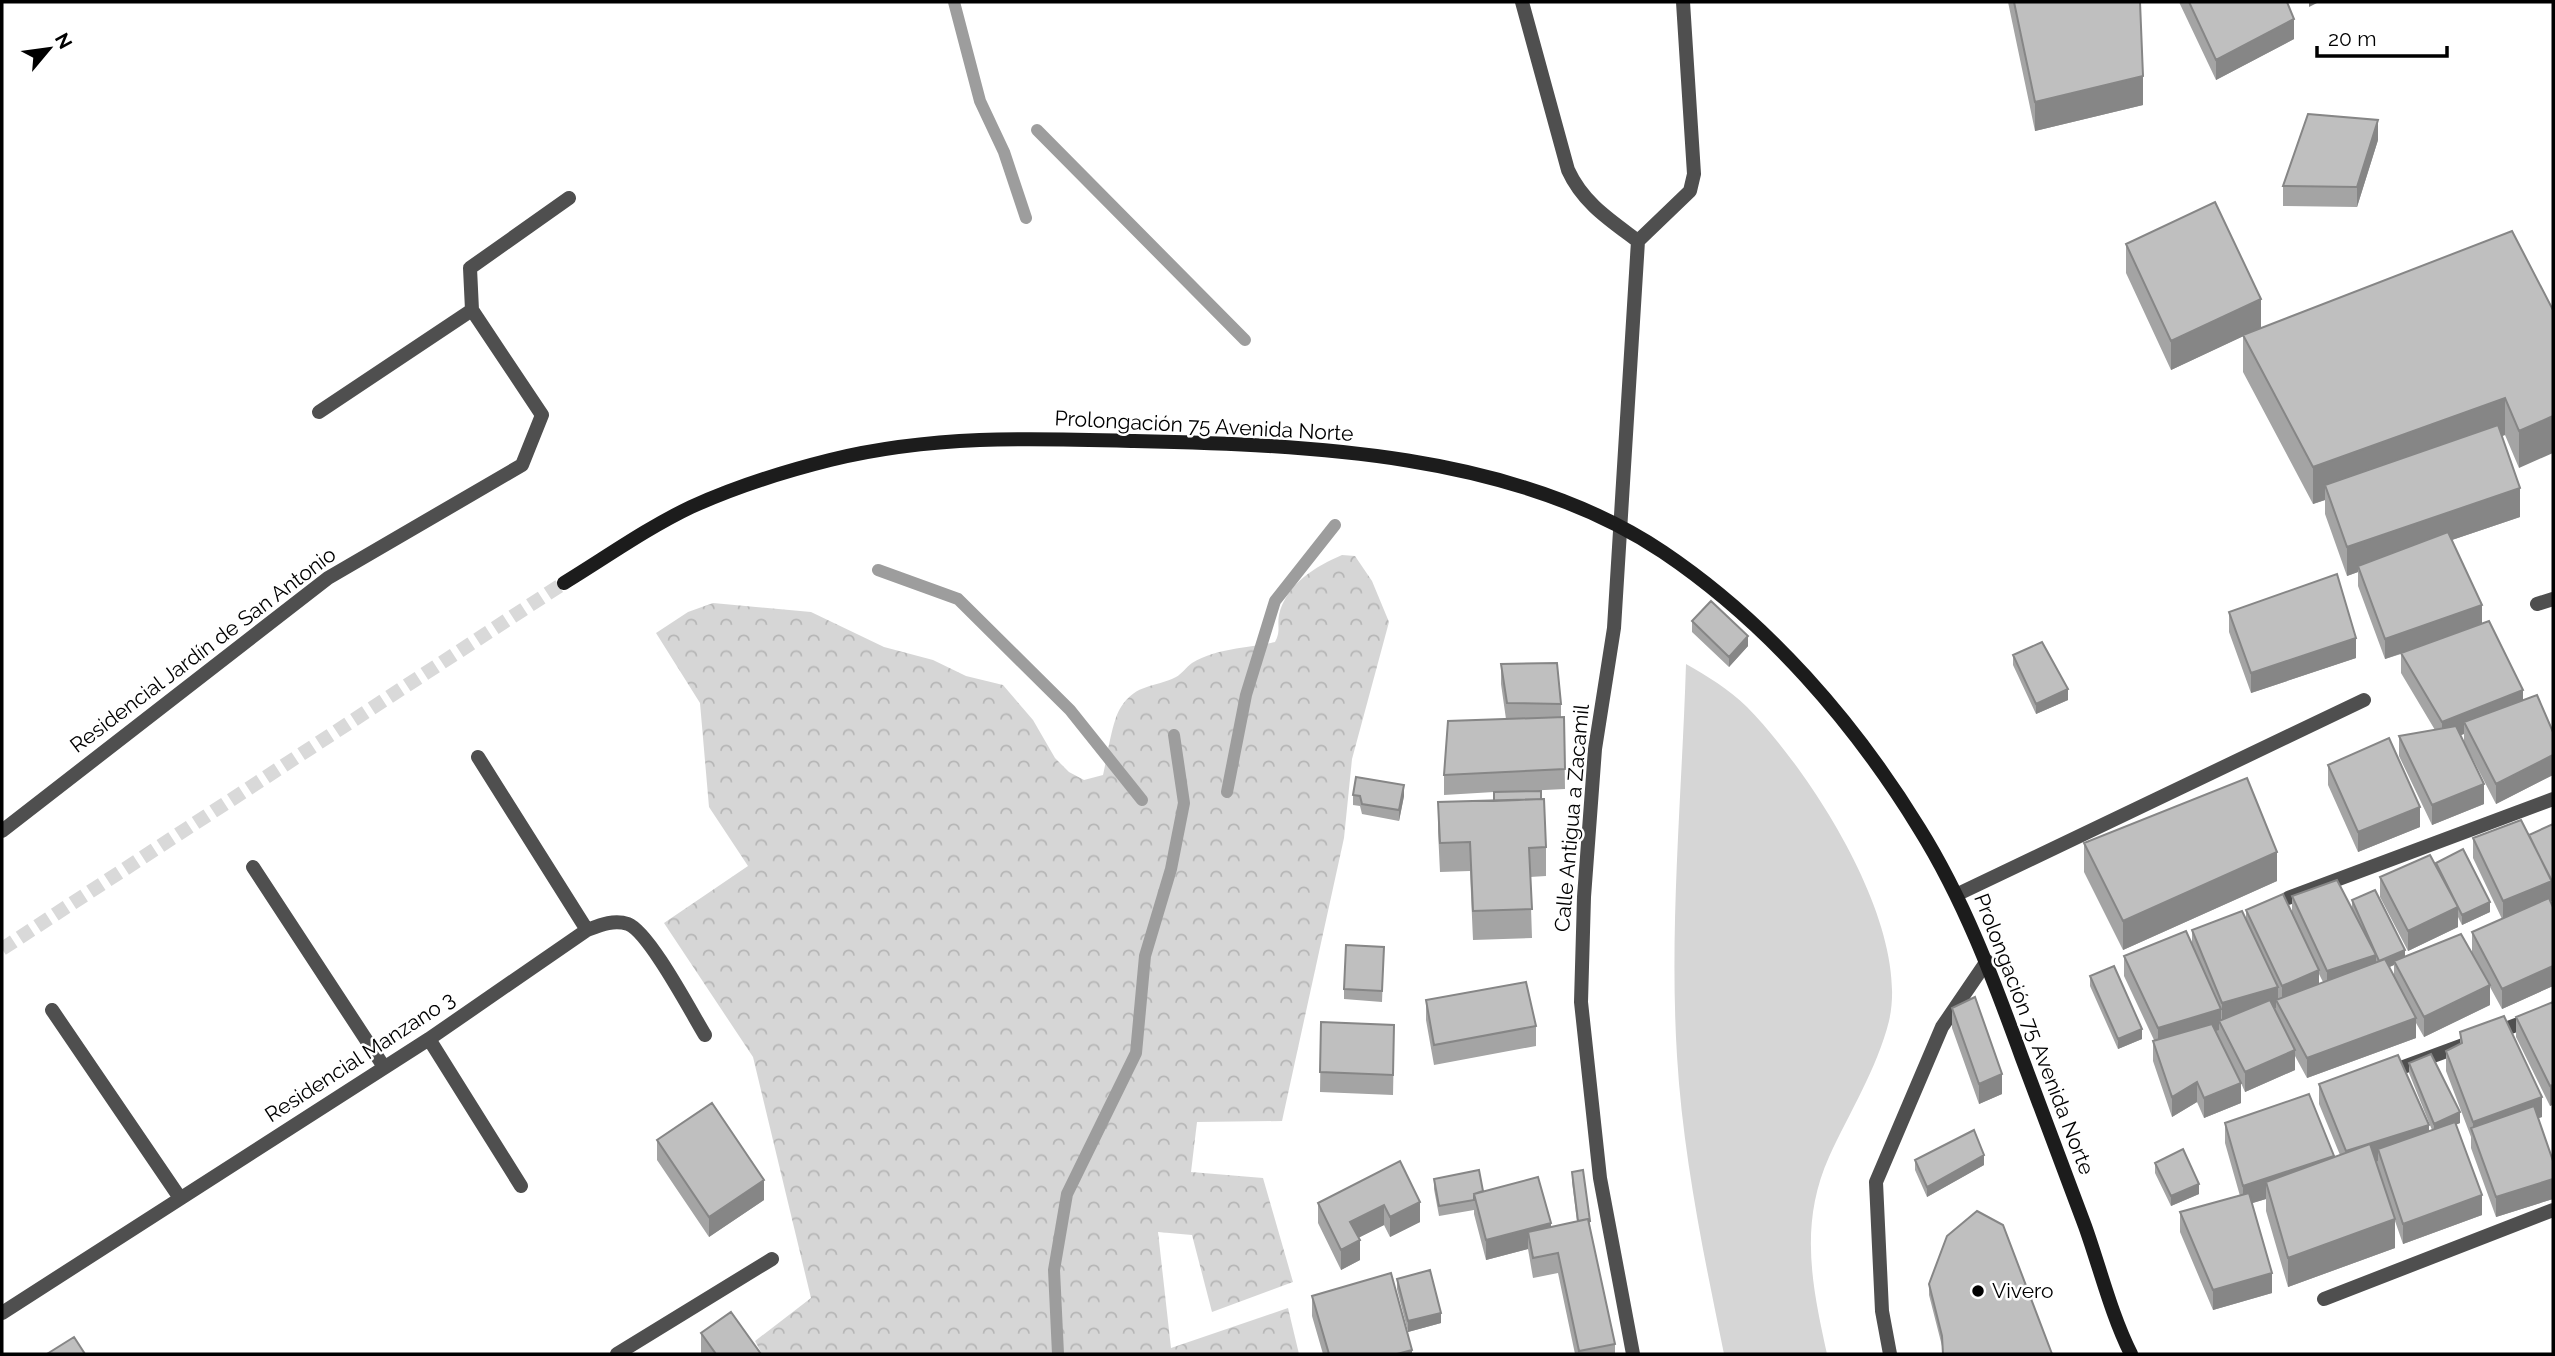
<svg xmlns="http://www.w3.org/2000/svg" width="2555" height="1356" font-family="Raleway,sans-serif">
<defs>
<pattern id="forest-crowns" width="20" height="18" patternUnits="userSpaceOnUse" patternTransform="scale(1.75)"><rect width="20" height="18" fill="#d6d6d6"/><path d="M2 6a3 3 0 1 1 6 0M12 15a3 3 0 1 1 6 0" fill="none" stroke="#b6b6b6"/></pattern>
</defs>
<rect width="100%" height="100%" fill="#fff"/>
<path fill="#d6d6d6" d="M 1686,664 C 1707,676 1729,689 1747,707 C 1811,772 1911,926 1889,1021 C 1877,1069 1849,1113 1829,1157 C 1799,1224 1812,1286 1827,1354 L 1724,1354 C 1704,1256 1683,1156 1677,1056 C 1669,926 1682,794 1686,664 Z"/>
<path fill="url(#forest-crowns)" d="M 1342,555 L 1355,556 L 1372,581 L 1389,622 L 1352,759 L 1344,838 L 1282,1121 L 1197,1122 L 1191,1172 L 1263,1178 L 1293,1282 L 1212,1312 L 1192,1235 L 1158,1232 L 1171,1348 L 1288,1308 L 1299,1354 L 762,1354 L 755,1341 L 811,1298 L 753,1057 L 664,923 L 748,866 L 709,807 L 700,703 L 656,633 L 688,612 L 713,603 L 811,612 L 884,647 L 933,660 L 966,676 L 1003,685 L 1033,720 L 1055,758 L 1069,772 L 1084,780 L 1103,775 C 1107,758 1112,720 1121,707 C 1137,683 1154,688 1176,677 C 1182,674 1186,667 1192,663 C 1219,647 1246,649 1275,642 C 1281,631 1277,626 1279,615 C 1286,584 1316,566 1342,555 Z"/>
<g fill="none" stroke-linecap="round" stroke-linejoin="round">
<path stroke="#9d9d9d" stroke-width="12" d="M 954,2 L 980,101 L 1004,152 L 1026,218
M 1037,130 L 1245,340
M 878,570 L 958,599 L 1070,710 L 1142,800
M 1227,792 L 1246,695 L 1275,601 L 1335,525
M 1058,1354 L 1054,1270 L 1067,1194 L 1136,1053 L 1145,956 L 1171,869 L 1184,803 L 1174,735"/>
<path stroke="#d9d9d9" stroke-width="14" stroke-dasharray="14 7" stroke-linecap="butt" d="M 2,949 L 564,583"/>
<path stroke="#4f4f4f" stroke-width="14" d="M 1522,2 L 1568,170 C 1583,203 1610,220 1638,241
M 1638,241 L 1690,191 L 1694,174 L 1683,2
M 472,310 L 470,268 L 569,198
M 2537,604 L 2553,599
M 478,757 L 587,930
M 2,831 L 328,578 L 522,465 L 542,415 L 472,310 L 319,412
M 253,867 L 384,1067
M 1958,894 L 2364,700
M 2288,898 L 2553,799
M 52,1010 L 180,1198
M 2492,1034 L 2553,1011
M 429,1039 L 521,1186
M 2387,1073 L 2463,1045
M 2324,1299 L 2553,1210
M 2,1313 L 429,1039 L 587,930 C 600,925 614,919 628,924 C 649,932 691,1012 705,1035
M 617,1354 L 772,1259
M 1633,1354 L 1600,1178 L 1581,1002 L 1584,897 L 1595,749 L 1614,628 L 1638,241
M 1890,1354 L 1882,1311 L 1876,1182 L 1942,1027 L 1987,961"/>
<path stroke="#1c1c1c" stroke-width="14" d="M 564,583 C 605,558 647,528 691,507 C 735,487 782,472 830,460 C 932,435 1029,438 1134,441 C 1307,445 1514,452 1663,552 C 1767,622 1854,722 1919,828 C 1964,900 1993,978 2022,1058 C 2043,1114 2064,1170 2085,1226 C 2100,1268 2111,1314 2131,1354"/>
</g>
<path fill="#a4a4a4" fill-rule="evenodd" d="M 2008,2 L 2140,2 L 2143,105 L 2035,131 Z
M 2179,2 L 2287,2 L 2294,39 L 2216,80 Z
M 2378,140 L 2357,207 L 2283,206 L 2283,186 Z
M 2126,244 L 2261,328 L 2553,310 L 2519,468 L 2505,435 L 2502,436 L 2520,517 L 2452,540 L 2482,623 L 2523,700 L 2553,732 L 2553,775 L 2496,804 L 2464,742 L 2464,734 L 2460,735 L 2484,804 L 2432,825 L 2399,756 L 2399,736 L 2435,730 L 2401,673 L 2401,654 L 2385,659 L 2358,586 L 2358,572 L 2347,576 L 2325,514 L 2325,500 L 2313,504 L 2243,372 L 2243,336 L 2171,370 L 2126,273 Z
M 2229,612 L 2356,658 L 2251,693 L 2229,632 Z
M 1692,621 L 1748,646 L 1729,667 L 1692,632 Z
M 2013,655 L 2068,700 L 2036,714 L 2013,665 Z
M 1501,664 L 1561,704 L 1561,717 L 1564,717 L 1565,789 L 1503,792 L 1541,799 L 1546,847 L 1546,876 L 1530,877 L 1532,938 L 1473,940 L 1470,871 L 1440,872 L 1438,831 L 1438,802 L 1494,801 L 1494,792 L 1444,795 L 1444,775 L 1506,719 L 1501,684 Z
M 2328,765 L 2420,827 L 2358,852 L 2328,785 Z
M 1353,795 L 1404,796 L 1399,821 L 1362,814 L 1360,806 L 1353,805 Z
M 2553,824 L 2553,895 L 2552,892 L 2552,901 L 2550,902 L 2553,907 L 2553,986 L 2502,1009 L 2490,987 L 2490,1005 L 2424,1037 L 2416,1023 L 2416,1038 L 2307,1078 L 2295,1056 L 2295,1070 L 2245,1092 L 2241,1083 L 2241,1103 L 2204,1118 L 2197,1102 L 2172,1117 L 2153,1061 L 2153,1041 L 2154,1040 L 2124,976 L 2124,956 L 2192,945 L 2192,930 L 2246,919 L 2246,910 L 2292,914 L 2292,896 L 2352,908 L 2352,900 L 2405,957 L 2472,952 L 2472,932 L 2502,919 L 2473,858 L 2473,838 L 2529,835 ZM 2394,965 L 2394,976 L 2389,967 ZM 2319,974 L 2323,982 L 2319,984 Z
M 2084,843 L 2277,881 L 2123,950 L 2084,872 Z
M 2436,863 L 2490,912 L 2462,925 L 2458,917 L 2458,927 L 2408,951 L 2380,897 L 2380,877 L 2436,867 Z
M 1384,947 L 1382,1002 L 1344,999 L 1344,989 Z
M 2090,976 L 2142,1039 L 2118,1049 L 2090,986 Z
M 1426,1000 L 1536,1026 L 1536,1046 L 1434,1065 L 1426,1020 Z
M 2553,1002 L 2553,1123 L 2552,1105 L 2550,1106 L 2516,1037 L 2516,1017 Z
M 1952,1008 L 2002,1094 L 1979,1104 L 1952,1028 Z
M 1321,1022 L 1394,1045 L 1393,1095 L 1320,1092 Z
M 2460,1032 L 2542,1117 L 2538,1118 L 2553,1161 L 2553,1199 L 2496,1217 L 2471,1148 L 2471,1137 L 2446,1071 L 2446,1051 L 2460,1044 Z
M 2409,1063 L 2460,1123 L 2456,1124 L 2482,1215 L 2403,1244 L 2395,1221 L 2395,1248 L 2288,1287 L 2266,1211 L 2266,1199 L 2252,1203 L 2272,1293 L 2213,1310 L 2180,1232 L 2180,1212 L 2240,1196 L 2225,1143 L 2225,1123 L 2334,1157 L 2340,1155 L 2319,1104 L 2319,1084 L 2429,1131 L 2432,1130 L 2409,1073 Z
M 657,1140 L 764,1200 L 709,1237 L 657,1160 Z
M 1915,1160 L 1984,1165 L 1927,1197 L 1915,1170 Z
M 2155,1163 L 2199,1194 L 2171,1206 L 2155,1173 Z
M 1572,1172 L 1590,1221 L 1590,1227 L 1615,1344 L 1615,1354 L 1575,1354 L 1558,1273 L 1533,1278 L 1528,1249 L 1486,1260 L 1474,1214 L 1474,1210 L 1439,1216 L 1434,1189 L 1434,1179 L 1483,1191 L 1551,1227 L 1577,1221 L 1572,1182 Z
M 1420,1202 L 1420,1222 L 1390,1237 L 1384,1225 L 1358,1238 L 1360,1260 L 1341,1270 L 1318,1223 L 1318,1203 Z
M 1397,1279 L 1441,1323 L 1408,1332 L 1397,1289 Z
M 1929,1284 L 2052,1354 L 1942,1354 L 1942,1346 L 1929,1295 Z
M 1312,1296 L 1412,1354 L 1323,1354 L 1312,1316 Z
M 701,1333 L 761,1354 L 702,1354 L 701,1353 Z"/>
<path fill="#868686" d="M 2309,2 L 2319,2 L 2309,7 Z
M 2294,19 L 2294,39 L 2216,80 L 2216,60 Z
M 2143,76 L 2143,105 L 2035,131 L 2035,102 Z
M 2378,120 L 2378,140 L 2357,207 L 2357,187 Z
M 2261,299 L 2261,328 L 2171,370 L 2171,341 Z
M 2505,398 L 2505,435 L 2329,498 L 2325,485 L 2325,500 L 2313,504 L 2313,467 Z
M 2553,416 L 2553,453 L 2519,468 L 2519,431 Z
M 2520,488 L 2520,517 L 2360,571 L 2358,566 L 2358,572 L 2347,576 L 2347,547 Z
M 2482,605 L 2482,625 L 2385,659 L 2385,639 Z
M 1748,636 L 1748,646 L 1729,667 L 1729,657 Z
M 2356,638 L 2356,658 L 2251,693 L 2251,673 Z
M 2068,689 L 2068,700 L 2036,714 L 2036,704 Z
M 2523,690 L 2523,710 L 2464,722 L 2464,734 L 2442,742 L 2442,722 Z
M 2553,755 L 2553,775 L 2496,804 L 2496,784 Z
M 2484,784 L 2484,804 L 2432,825 L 2432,805 Z
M 1404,785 L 1404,796 L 1399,821 L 1399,810 Z
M 2420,807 L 2420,827 L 2358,852 L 2358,832 Z
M 2277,852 L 2277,881 L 2123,950 L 2123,921 Z
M 2552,881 L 2552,901 L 2503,921 L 2503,901 Z
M 2490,902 L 2490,912 L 2462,925 L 2462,915 Z
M 2458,907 L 2458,927 L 2408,951 L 2408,931 Z
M 2405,950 L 2405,960 L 2394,961 L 2394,965 L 2379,972 L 2379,962 Z
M 2376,955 L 2376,975 L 2327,991 L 2327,971 Z
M 2553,966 L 2553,986 L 2502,1009 L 2502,989 Z
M 2319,970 L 2319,990 L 2282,1006 L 2282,986 Z
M 2490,985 L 2490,1005 L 2424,1037 L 2424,1017 Z
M 2278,987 L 2278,1004 L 2276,1000 L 2276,1008 L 2222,1023 L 2222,1003 Z
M 2221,1009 L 2221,1026 L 2219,1021 L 2219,1030 L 2158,1048 L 2158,1028 Z
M 2416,1018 L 2416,1038 L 2307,1078 L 2307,1058 Z
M 2142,1029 L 2142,1039 L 2118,1049 L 2118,1039 Z
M 2295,1050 L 2295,1070 L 2245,1092 L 2245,1072 Z
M 2002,1074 L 2002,1094 L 1979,1104 L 1979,1084 Z
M 2197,1082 L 2197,1102 L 2172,1117 L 2172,1097 Z
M 2241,1083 L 2241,1103 L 2204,1118 L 2204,1098 Z
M 2553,1085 L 2553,1103 L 2552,1101 L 2552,1105 L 2550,1106 L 2550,1086 Z
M 2542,1097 L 2542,1117 L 2475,1141 L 2473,1134 L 2473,1122 Z
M 2460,1112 L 2460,1123 L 2434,1135 L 2434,1124 Z
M 2429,1125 L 2429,1145 L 2378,1149 L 2378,1161 L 2346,1171 L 2346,1151 Z
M 1984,1155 L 1984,1165 L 1927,1197 L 1927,1187 Z
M 2334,1156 L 2334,1176 L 2266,1182 L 2266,1199 L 2243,1206 L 2243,1186 Z
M 2553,1179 L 2553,1199 L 2496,1217 L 2496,1197 Z
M 764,1180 L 764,1200 L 709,1237 L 709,1217 Z
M 2199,1184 L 2199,1194 L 2171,1206 L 2171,1196 Z
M 2482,1195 L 2482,1215 L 2403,1244 L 2403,1224 Z
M 1420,1202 L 1420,1222 L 1390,1237 L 1390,1217 Z
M 1384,1205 L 1384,1225 L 1350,1242 L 1350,1222 Z
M 2395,1219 L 2395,1248 L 2288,1287 L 2288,1258 Z
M 1551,1223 L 1551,1243 L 1528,1232 L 1528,1249 L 1486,1260 L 1486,1240 Z
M 1360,1240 L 1360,1260 L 1341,1270 L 1341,1250 Z
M 2272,1273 L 2272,1293 L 2213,1310 L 2213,1290 Z
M 1441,1313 L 1441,1323 L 1408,1332 L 1408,1321 Z
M 1412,1350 L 1412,1354 L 1397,1354 Z"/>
<path fill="#bfbfbf" stroke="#868686" stroke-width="2" d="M 2014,2 L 2140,2 L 2143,76 L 2035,102 Z
M 2189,2 L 2287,2 L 2294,19 L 2216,60 Z
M 2308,114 L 2378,120 L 2357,187 L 2283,186 Z
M 2215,202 L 2261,299 L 2171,341 L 2126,244 Z
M 2512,231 L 2553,310 L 2553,416 L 2519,431 L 2505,398 L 2313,467 L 2243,335 Z
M 2498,425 L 2520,488 L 2347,547 L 2325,485 Z
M 2448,532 L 2482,605 L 2385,639 L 2358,566 Z
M 2337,574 L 2356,638 L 2251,673 L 2229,612 Z
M 1711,601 L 1748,636 L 1729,657 L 1692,621 Z
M 2489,621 L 2523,690 L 2442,722 L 2401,653 Z
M 2042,642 L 2068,689 L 2036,704 L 2013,655 Z
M 1557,663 L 1561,704 L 1507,703 L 1501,664 Z
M 2537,695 L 2553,732 L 2553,755 L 2496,784 L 2464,722 Z
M 1564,717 L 1565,769 L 1444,775 L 1448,721 Z
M 2456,726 L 2484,784 L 2432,805 L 2399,736 Z
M 2389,738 L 2420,807 L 2358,832 L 2328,765 Z
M 1356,777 L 1404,785 L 1399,810 L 1362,804 L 1360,796 L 1353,795 Z
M 2247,778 L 2277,852 L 2123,921 L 2084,843 Z
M 1541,791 L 1541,799 L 1494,801 L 1494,792 Z
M 1544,799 L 1546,847 L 1529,848 L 1532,909 L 1473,911 L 1470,842 L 1440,843 L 1438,802 Z
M 2521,820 L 2552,881 L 2503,901 L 2473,838 Z
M 2553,824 L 2553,884 L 2529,835 Z
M 2463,849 L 2490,902 L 2462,915 L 2436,863 Z
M 2430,855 L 2458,907 L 2408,931 L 2380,877 Z
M 2337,880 L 2376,955 L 2327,971 L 2292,896 Z
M 2375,890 L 2405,950 L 2379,961 L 2352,900 Z
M 2283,894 L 2319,970 L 2282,986 L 2246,910 Z
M 2549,898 L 2553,907 L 2553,966 L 2502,989 L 2472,932 Z
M 2242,911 L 2278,987 L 2222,1003 L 2192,930 Z
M 2186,931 L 2221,1009 L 2158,1028 L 2124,956 Z
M 2461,934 L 2490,985 L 2424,1017 L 2394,961 Z
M 1346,945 L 1384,947 L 1382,991 L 1344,989 Z
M 2385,959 L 2416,1018 L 2307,1058 L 2276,1000 Z
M 2114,966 L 2142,1029 L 2118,1039 L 2090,976 Z
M 1526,982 L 1536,1026 L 1434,1045 L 1426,1000 Z
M 1975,997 L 2002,1074 L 1979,1084 L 1952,1008 Z
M 2270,1000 L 2295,1050 L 2245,1072 L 2219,1021 Z
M 2553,1002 L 2553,1085 L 2550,1086 L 2516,1017 Z
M 2504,1016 L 2542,1097 L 2473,1122 L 2446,1051 L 2462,1043 L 2460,1032 Z
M 1321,1022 L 1394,1025 L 1393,1075 L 1320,1072 Z
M 2212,1024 L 2241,1083 L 2204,1098 L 2197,1082 L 2172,1097 L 2153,1041 Z
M 2431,1054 L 2460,1112 L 2434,1124 L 2409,1063 Z
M 2398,1055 L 2429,1125 L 2346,1151 L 2319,1084 Z
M 2309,1094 L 2334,1156 L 2243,1186 L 2225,1123 Z
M 712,1103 L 764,1180 L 709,1217 L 657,1140 Z
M 2534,1106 L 2553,1161 L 2553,1179 L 2496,1197 L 2471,1128 Z
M 2455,1122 L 2482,1195 L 2403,1224 L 2378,1149 Z
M 1974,1130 L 1984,1155 L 1927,1187 L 1915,1160 Z
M 2370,1144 L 2395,1219 L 2288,1258 L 2266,1182 Z
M 2183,1149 L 2199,1184 L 2171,1196 L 2155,1163 Z
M 1400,1161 L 1420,1202 L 1390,1217 L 1384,1205 L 1350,1222 L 1360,1240 L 1341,1250 L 1318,1203 Z
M 1479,1170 L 1483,1191 L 1474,1194 L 1474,1200 L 1439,1206 L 1434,1179 Z
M 1583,1170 L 1590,1221 L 1589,1221 L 1588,1219 L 1578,1221 L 1572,1172 Z
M 1538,1177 L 1551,1223 L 1486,1240 L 1474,1194 Z
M 2249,1193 L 2272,1273 L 2213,1290 L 2180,1212 Z
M 1977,1211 L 2003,1225 L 2052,1354 L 1943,1354 L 1942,1336 L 1929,1284 L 1947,1236 Z
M 1588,1219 L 1615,1344 L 1579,1351 L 1558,1253 L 1533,1258 L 1528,1232 Z
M 1430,1270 L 1441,1313 L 1408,1321 L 1397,1279 Z
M 1391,1273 L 1412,1350 L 1397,1354 L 1329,1354 L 1312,1296 Z
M 731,1312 L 761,1354 L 716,1354 L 701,1333 Z
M 74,1337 L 85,1354 L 47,1354 Z"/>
<circle fill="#000" stroke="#fff" stroke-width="2.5" cx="1978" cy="1291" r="7"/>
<g text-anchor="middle" stroke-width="5" stroke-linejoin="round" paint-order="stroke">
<g font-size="21" fill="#000" stroke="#fff">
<text transform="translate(1204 426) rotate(3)" y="7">Prolongación 75 Avenida Norte</text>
<text transform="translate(203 650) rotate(-37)" y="7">Residencial Jardín de San Antonio</text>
<text transform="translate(1572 818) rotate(-85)" y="7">Calle Antigua a Zacamil</text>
<text transform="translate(2034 1034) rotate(69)" y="7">Prolongación 75 Avenida Norte</text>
<text transform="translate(360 1057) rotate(-33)" y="7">Residencial Manzano 3</text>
</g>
<g font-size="21" fill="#000" stroke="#fff" text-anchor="start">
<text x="1992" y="1298">Vivero</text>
</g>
</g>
<rect width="2555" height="1356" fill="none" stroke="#000000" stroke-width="7"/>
<g transform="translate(49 49) rotate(61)" stroke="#ffffff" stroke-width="5" paint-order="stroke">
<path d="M0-5L12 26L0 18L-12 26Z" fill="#000000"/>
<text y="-10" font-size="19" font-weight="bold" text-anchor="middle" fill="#000000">N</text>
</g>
<path d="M2317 46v10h130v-10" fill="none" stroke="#000000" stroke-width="3.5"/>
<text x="2328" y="46" font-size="21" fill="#000000" stroke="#ffffff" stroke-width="5" paint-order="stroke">20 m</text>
</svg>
